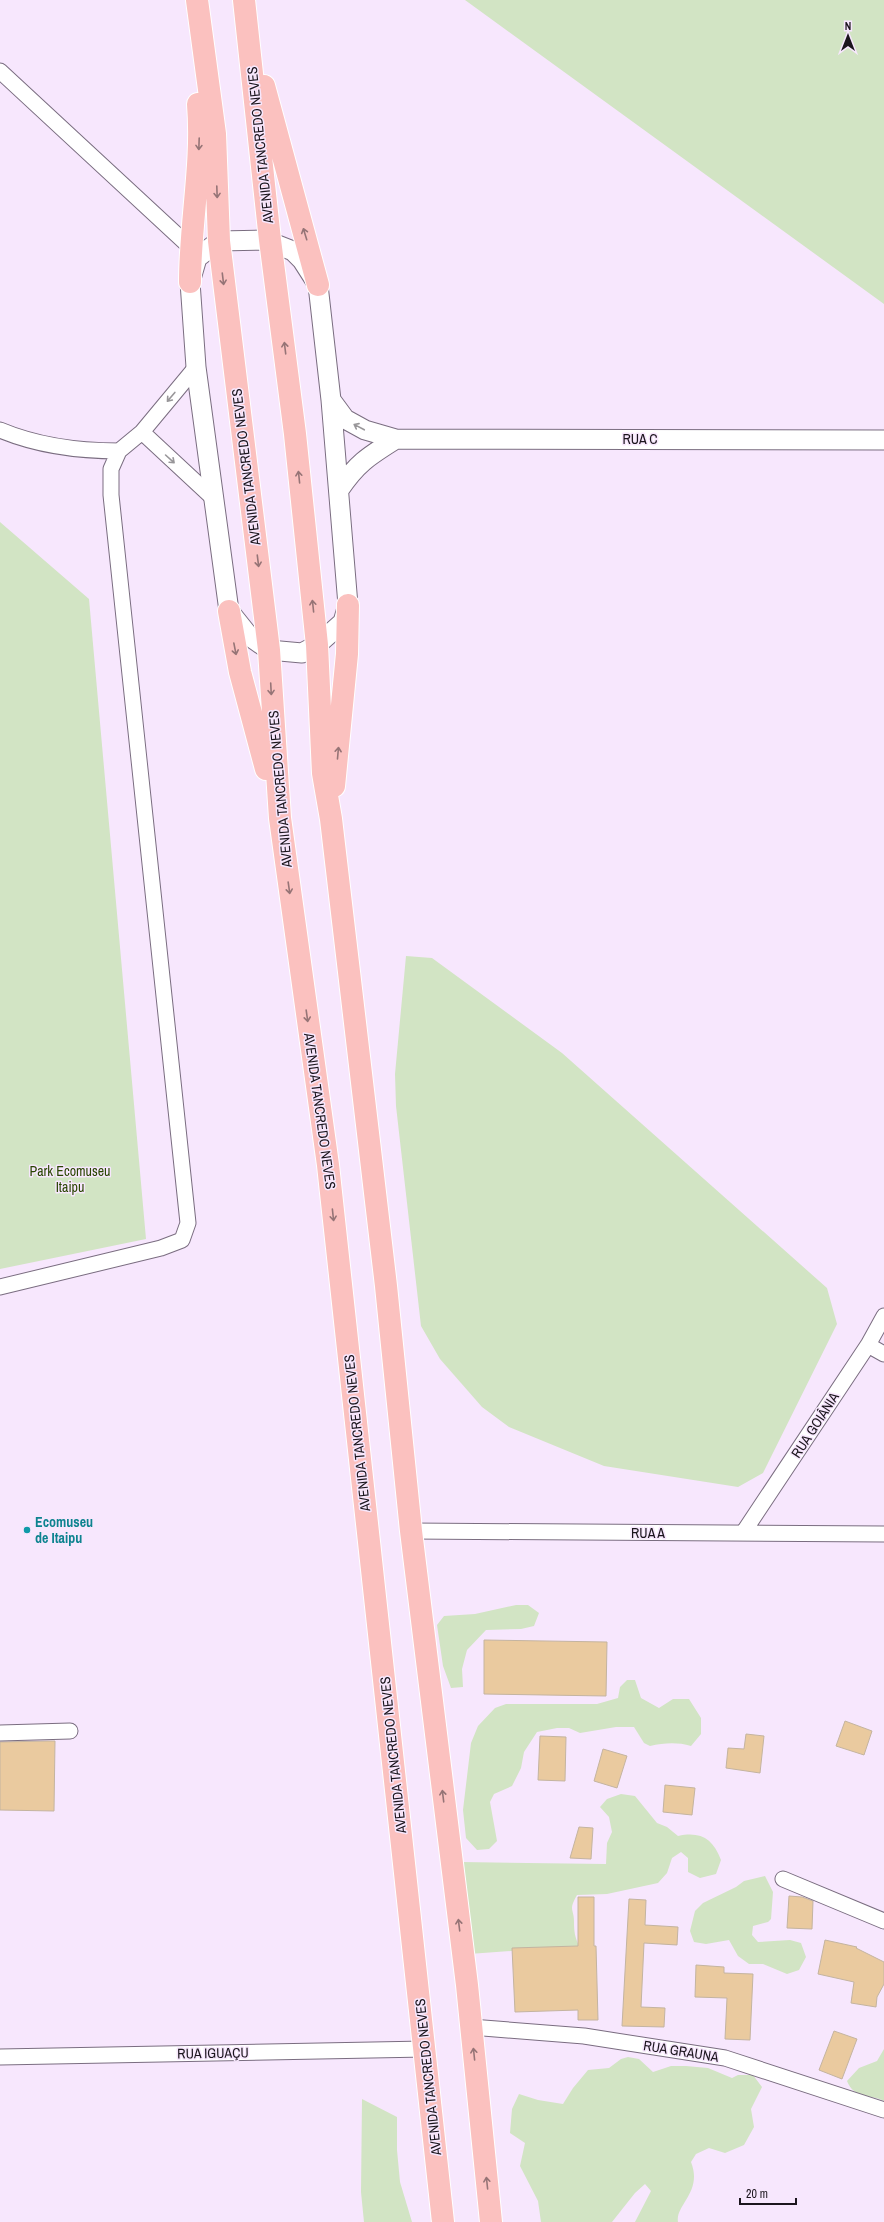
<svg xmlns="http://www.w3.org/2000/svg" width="884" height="2222" font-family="'Archivo Narrow',sans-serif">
<rect width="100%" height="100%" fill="#f7e7fd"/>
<path fill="#d2e4c4" d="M 465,0 L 884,0 L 884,304 Z
M 0,522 L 89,599 L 146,1239 L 0,1269 Z
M 406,956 L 432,958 L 562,1053 L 827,1288 L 837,1324 L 763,1473 L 738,1487 L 604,1466 L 509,1427 L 482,1407 L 440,1359 L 421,1326 L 396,1106 L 395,1074 Z
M 516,1605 L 528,1605 L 539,1613 L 534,1626 L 521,1629 L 486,1630 L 467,1650 L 462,1669 L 463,1687 L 451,1688 L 443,1666 L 437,1625 L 444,1616 L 475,1614 Z
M 627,1680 L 635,1680 L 641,1698 L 659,1708 L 673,1699 L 689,1699 L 701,1718 L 701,1734 L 691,1746 C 677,1742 664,1743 650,1746 L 644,1743 L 634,1727 L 616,1727 L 580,1733 L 569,1728 L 557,1728 L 537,1732 L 524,1752 L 521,1768 L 512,1786 L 494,1794 L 490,1802 L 497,1841 L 489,1849 L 477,1850 L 466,1838 L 463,1810 L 471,1743 L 478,1726 L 495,1708 L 506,1704 L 597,1704 L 618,1698 L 620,1687 Z
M 621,1794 L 635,1796 L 657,1823 L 667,1827 L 678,1836 C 701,1831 713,1839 721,1860 L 716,1874 L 700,1878 L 688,1872 L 688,1858 L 681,1852 L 672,1858 L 667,1873 L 658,1883 L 607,1894 L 577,1895 C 568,1911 574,1908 574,1922 C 574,1932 575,1937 579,1946 L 469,1954 L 461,1862 L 606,1864 L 607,1843 L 612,1832 L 609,1817 L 600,1807 L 607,1799 Z
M 765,1876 L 773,1892 L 771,1919 L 768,1922 L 753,1926 L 752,1935 L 758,1942 L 790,1940 L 801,1943 L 806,1957 L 799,1970 L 787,1974 L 763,1964 L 749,1964 L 738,1956 L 729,1940 L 706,1944 L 694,1942 L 690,1931 L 695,1911 L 703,1903 L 736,1887 L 744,1881 Z
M 884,2049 L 884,2101 C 870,2094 854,2099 847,2081 L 859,2068 L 877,2061 Z
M 628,2057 L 639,2059 L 653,2072 L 671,2066 L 686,2066 L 708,2068 L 732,2078 L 738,2075 L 753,2075 L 762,2087 L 751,2109 L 754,2127 L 744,2145 L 725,2153 L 709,2148 L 696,2154 L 691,2162 C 703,2192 675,2205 678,2222 L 635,2222 L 651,2191 L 645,2184 L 635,2193 L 612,2222 L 541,2222 L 538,2201 L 520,2166 L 525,2143 L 510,2133 L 512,2109 L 519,2094 L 538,2100 L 563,2104 L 573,2088 L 588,2070 L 609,2068 L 621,2059 Z
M 362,2099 L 397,2117 L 397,2150 L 400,2182 L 412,2222 L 364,2222 L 361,2192 Z"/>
<path fill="#eaca9f" stroke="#c4b4a0" d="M 484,1640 L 607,1642 L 606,1696 L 484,1694 Z
M 845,1721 L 872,1731 L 864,1755 L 836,1746 Z
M 746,1734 L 764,1736 L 760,1773 L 726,1768 L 728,1748 L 744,1749 Z
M 540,1736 L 566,1737 L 565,1781 L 538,1780 Z
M 48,1741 L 55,1741 L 54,1811 L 0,1810 L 0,1742 Z
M 603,1749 L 627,1756 L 617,1788 L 594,1781 Z
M 665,1785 L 695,1788 L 692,1815 L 663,1812 Z
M 579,1827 L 593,1828 L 591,1859 L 570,1858 Z
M 789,1896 L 802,1897 L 813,1901 L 812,1929 L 787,1928 Z
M 578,1897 L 594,1897 L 594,1946 L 596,1946 L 598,2020 L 578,2020 L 578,2010 L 515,2012 L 512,1948 L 578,1946 Z
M 629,1899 L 646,1900 L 645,1925 L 678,1927 L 677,1945 L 644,1943 L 641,2007 L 665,2008 L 664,2027 L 622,2026 Z
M 825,1940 L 857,1947 L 856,1948 L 884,1962 L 884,1984 L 877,1997 L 876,2007 L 851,2003 L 854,1982 L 818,1974 Z
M 696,1965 L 724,1967 L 724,1973 L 753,1974 L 750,2040 L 725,2039 L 727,1998 L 695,1997 Z
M 834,2031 L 857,2039 L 842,2079 L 819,2070 Z"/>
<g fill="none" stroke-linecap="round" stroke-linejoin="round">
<defs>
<path id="minor" d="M 0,71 L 190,247
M 0,430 C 38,446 79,451 119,451
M 142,432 L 213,498
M 0,1287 L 161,1248 L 182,1240 L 188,1223 L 111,495 L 111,469 L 119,451 L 142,432 L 196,367
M 868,1345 L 884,1354
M 411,1531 L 884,1534
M 743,1533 L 868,1345 L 884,1316
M 0,1733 L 70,1731
M 783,1879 L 884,1921
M 471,2027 L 584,2036 L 725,2058 L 884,2110
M 0,2057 L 425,2049"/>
<path id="tertiary" d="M 265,240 L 293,251 L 302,260 L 318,285 L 331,400 L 348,605 L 343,622 L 317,645 L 302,653 L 269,650 L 249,636 L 229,611 L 196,367 L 190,282 L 197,258 L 219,241 Z
M 331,400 L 345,419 L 365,430 L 396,439 L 884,440
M 339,490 C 357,463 369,456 396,439"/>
<path id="primary" d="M 197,0 L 215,134 L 219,241 L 269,650 L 280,818 L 328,1165 L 443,2222
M 244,0 L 270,240 L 295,434 L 317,645 L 323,773 L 331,819 L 386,1286 L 411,1531 L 467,1985 L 491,2222
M 264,86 L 318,285
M 190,282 C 190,222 203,163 198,104
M 229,611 L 240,672 L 266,769
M 334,786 L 347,654 L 348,605"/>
</defs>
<use href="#minor" stroke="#7a6d80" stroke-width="17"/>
<use href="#tertiary" stroke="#7a6d80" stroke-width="21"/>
<use href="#primary" stroke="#fff" stroke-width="24"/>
<use href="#minor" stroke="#fff" stroke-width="15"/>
<use href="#tertiary" stroke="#fff" stroke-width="19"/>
<use href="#primary" stroke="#fbc1bf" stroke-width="22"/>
</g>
<defs><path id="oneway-shaft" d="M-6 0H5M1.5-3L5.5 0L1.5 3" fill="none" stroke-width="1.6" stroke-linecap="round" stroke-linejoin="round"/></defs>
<g stroke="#967476">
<use href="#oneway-shaft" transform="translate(199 144) rotate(92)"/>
<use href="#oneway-shaft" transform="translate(217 192) rotate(88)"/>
<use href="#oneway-shaft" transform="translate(305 234) rotate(-107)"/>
<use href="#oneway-shaft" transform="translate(223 279) rotate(83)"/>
<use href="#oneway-shaft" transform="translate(285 348) rotate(-97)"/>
<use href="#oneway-shaft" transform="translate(299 477) rotate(-96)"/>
<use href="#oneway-shaft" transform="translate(258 561) rotate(83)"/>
<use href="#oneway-shaft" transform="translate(313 606) rotate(-96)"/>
<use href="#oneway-shaft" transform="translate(235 649) rotate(79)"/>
<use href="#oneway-shaft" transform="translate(271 689) rotate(87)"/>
<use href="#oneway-shaft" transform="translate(338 753) rotate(-85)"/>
<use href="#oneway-shaft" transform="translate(289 888) rotate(82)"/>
<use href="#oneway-shaft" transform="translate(307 1016) rotate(82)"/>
<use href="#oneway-shaft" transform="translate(333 1215) rotate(84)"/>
<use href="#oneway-shaft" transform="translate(443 1796) rotate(-97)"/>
<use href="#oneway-shaft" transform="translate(459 1925) rotate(-97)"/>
<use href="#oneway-shaft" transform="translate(474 2054) rotate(-96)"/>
<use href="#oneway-shaft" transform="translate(487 2183) rotate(-96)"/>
</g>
<g stroke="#989699">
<use href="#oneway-shaft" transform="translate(171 397) rotate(130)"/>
<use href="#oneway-shaft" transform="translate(359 427) rotate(-152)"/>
<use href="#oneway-shaft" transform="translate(170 459) rotate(42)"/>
</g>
<circle fill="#0f9aa8" stroke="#f7e7fd" stroke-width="1.5" cx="27" cy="1530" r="4"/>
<g text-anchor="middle" stroke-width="3" stroke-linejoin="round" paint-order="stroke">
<g font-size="14" fill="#1b151d" stroke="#f7e7fd">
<text transform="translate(260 145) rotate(-96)" y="5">AVENIDA TANCREDO NEVES</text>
<text x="640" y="444">RUA C</text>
<text transform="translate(246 467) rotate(-97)" y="5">AVENIDA TANCREDO NEVES</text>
<text transform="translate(280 789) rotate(-95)" y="5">AVENIDA TANCREDO NEVES</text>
<text transform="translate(320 1111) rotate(82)" y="5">AVENIDA TANCREDO NEVES</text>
<text transform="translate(815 1425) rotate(-57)" y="5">RUA GOIÂNIA</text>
<text transform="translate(357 1433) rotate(-96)" y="5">AVENIDA TANCREDO NEVES</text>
<text x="648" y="1538">RUA A</text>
<text transform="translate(393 1755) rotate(-96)" y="5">AVENIDA TANCREDO NEVES</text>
<text transform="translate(681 2051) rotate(9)" y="5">RUA GRAUNA</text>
<text transform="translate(213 2053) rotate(-1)" y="5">RUA IGUAÇU</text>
<text transform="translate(428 2077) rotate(-96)" y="5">AVENIDA TANCREDO NEVES</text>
</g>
<g font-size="14" fill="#294500" stroke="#f7e7fd">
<text x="70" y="1176">Park Ecomuseu<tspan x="70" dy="16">Itaipu</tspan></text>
</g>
<g font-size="14" font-weight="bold" fill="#0d838f" stroke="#f7e7fd" text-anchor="start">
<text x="35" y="1527">Ecomuseu<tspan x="35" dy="16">de Itaipu</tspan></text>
</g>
</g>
<g transform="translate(848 36)" stroke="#f7e7fd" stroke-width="3" paint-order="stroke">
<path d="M0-3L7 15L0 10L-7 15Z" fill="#1b151d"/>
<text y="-6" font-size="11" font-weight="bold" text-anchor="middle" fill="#1b151d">N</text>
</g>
<path d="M740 2198v6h56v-6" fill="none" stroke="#1b151d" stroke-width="2"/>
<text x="746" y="2198" font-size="12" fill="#1b151d" stroke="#f7e7fd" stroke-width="3" paint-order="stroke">20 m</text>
</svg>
